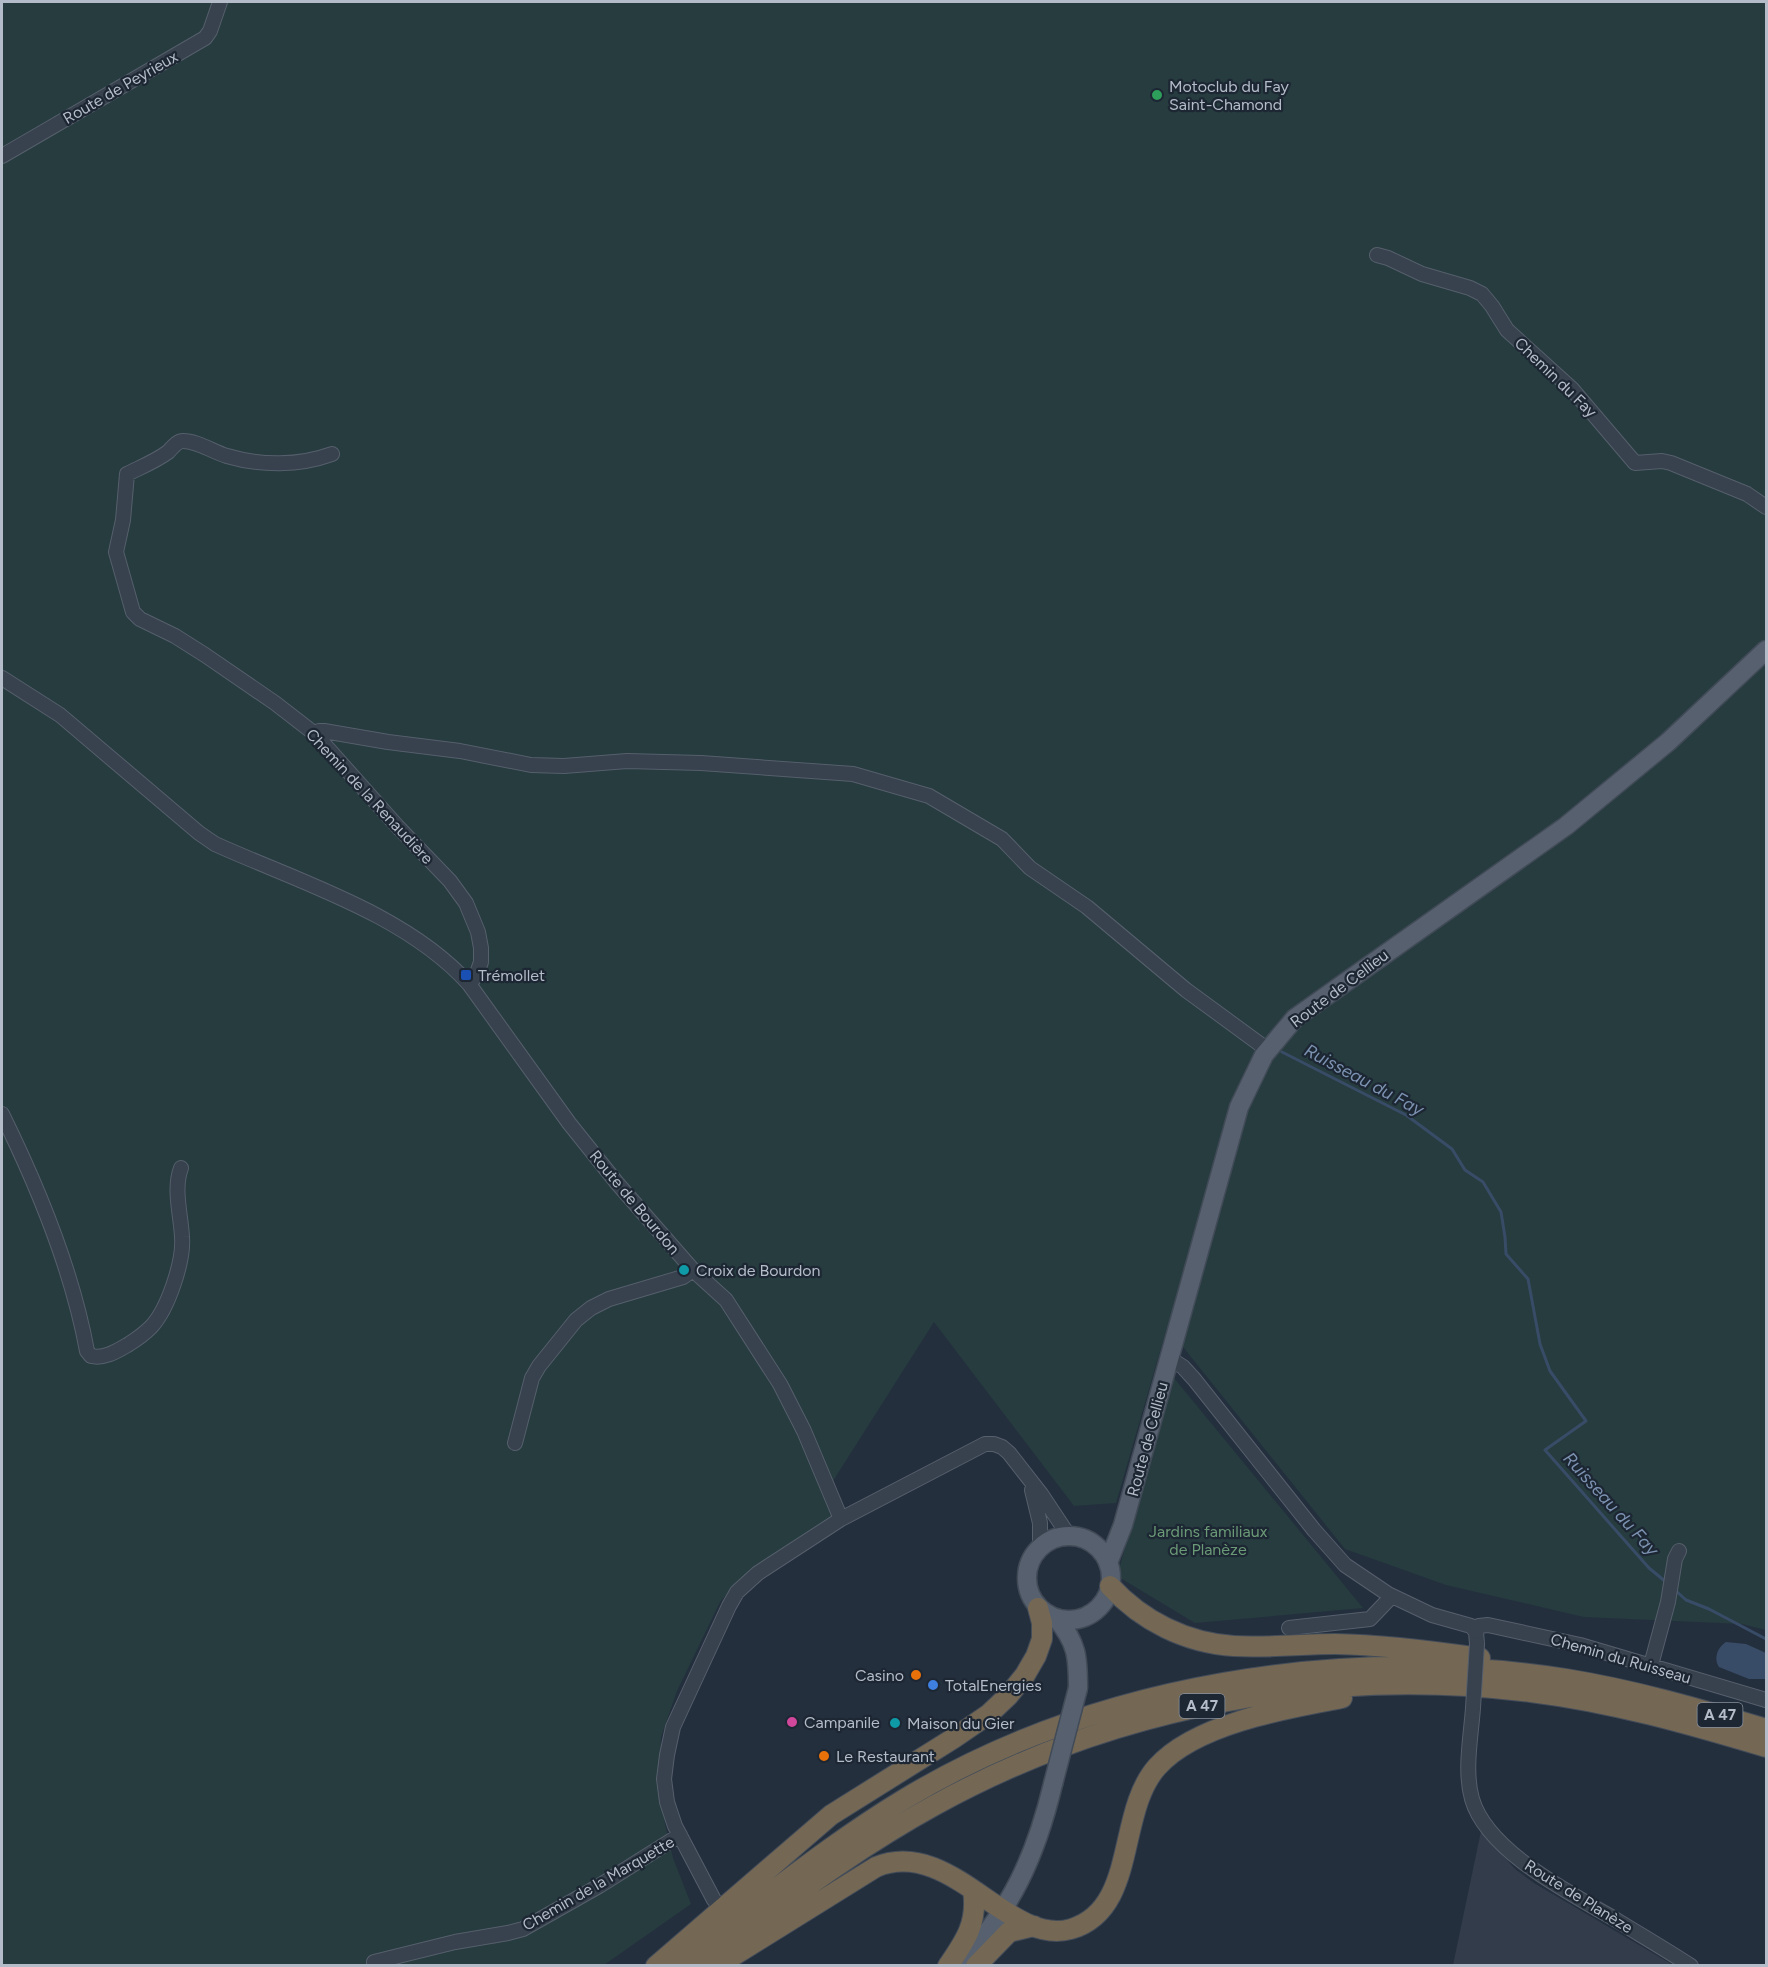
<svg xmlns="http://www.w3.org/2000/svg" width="1768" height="1967" font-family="Figtree,sans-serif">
<rect width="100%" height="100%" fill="#242f3e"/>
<path fill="#323c4b" d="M 1481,1831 L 1515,1869 L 1534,1883 L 1673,1965 L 1453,1965 Z"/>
<path fill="#263c3f" d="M 2,2 L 1766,2 L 1766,1630 L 1742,1624 L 1584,1617 L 1446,1585 L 1345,1549 L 1167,1327 L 1116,1503 L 1074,1506 L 934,1322 L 833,1481 L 833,1519 L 740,1579 L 720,1602 L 677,1691 L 661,1737 L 660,1771 L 665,1824 L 673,1858 L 691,1904 L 604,1965 L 2,1966 Z
M 1174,1378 L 1363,1608 L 1195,1623 L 1117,1576 Z"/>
<path fill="#394c67" d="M 1726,1642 L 1746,1644 L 1766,1653 L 1766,1679 L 1749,1679 L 1719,1667 C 1713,1658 1718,1647 1726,1642 Z"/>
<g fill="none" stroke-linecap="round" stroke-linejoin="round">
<path stroke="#394c67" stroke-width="3" d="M 1282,1052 L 1406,1115 L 1452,1149 L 1465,1170 L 1483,1182 L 1501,1212 L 1505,1237 L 1506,1254 L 1528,1279 L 1540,1344 L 1550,1371 L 1586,1421 L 1545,1450 L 1649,1568 L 1666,1582
M 1675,1590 L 1686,1600 L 1709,1609 L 1766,1639"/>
<defs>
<path id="minor" d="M 2,156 L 205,38 L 210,31 L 220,2
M 1377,255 L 1388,258 L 1422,274 L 1470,288 L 1482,294 L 1492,306 L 1507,330 L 1572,389 L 1635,463 L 1662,461 L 1671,463 L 1747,494 L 1766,507
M 332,454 C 299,466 261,466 227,456 C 213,452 198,441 183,441 C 177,441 172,448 168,452 C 156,461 141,467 127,474 L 123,520 L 116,552 L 133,612 L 140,619 L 175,636 L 205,655 L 275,703 L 315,734 L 397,826 L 450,881 L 466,903 L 478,932 L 481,948 L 481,962 L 476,976 L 469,984
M 2,678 L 60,715 L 199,833 L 215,844 C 299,882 406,914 469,984 L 569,1123 L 617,1183 L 693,1270 L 726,1300 L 780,1384 L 804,1431 L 841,1519
M 315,734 L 319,731 L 324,731 L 388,742 L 460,751 L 531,765 L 564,766 L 627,761 L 701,763 L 853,774 L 929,796 L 1002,839 L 1030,868 L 1087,907 L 1186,990 L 1268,1050
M 2,1114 C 39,1189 72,1269 87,1351 L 91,1356 C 105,1359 117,1351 129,1344 C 137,1339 145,1333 151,1327 C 168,1309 184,1261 182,1237 C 181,1215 173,1189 181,1168
M 1169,1358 L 1183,1367 L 1194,1379 L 1314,1530 L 1345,1565 L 1388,1594 L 1432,1615 L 1471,1626 L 1476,1632 L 1477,1644
M 515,1443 L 532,1378 L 539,1366 L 576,1320 L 591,1308 L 609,1299 L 683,1277 L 693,1270
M 1032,1490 L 1040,1523 L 1040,1547
M 1289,1628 L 1370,1619 L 1392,1596
M 1474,1629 L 1479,1626 L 1488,1625 L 1580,1645 L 1766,1700
M 1651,1665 L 1668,1602 L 1675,1559 L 1679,1551
M 1473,1708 C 1471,1736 1464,1771 1472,1799 C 1487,1851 1568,1892 1613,1918 C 1639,1934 1665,1949 1691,1966
M 714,1900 L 675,1826 L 667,1802 L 664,1779 L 667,1755 L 673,1727 L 729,1606 L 737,1592 L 758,1573 L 841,1519 L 985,1444 L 994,1444 L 1002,1447 L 1009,1453 L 1041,1494 L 1069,1536
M 374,1962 L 455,1942 L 508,1933 L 523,1929 L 599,1886 L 680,1835"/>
<path id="major" d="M1027 1578a42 42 0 1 1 84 0a42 42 0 1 1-84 0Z
M 1108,1563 L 1123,1525 L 1239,1107 L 1264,1055 L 1295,1018 L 1566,826 L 1668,742 L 1766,650
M 1057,1619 C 1077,1643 1078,1657 1078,1688
M 959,1966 C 1011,1909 1035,1859 1053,1784"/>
<path id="highway" d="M 1110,1586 C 1142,1621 1186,1643 1234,1646 C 1268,1648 1302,1644 1335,1644 C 1384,1645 1432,1651 1480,1658
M 720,1964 L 876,1867 C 951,1836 1008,1947 1071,1929 C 1138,1909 1116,1813 1157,1767 C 1195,1724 1287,1708 1342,1698
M 656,1966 L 831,1815 L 954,1738 L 989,1714 L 1008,1696 L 1025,1675 L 1036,1656 L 1042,1639 L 1042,1623 L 1038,1608
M 672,1966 C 750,1911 822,1849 903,1800 C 1096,1683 1345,1645 1566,1679 C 1634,1690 1700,1709 1766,1729
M 697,1966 C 775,1910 851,1851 935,1805 C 1115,1706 1328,1666 1531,1692 C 1612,1702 1689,1724 1766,1747
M 948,1966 C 966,1940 978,1922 973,1890
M 976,1966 L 1009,1932 L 1034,1926"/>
</defs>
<use href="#minor" stroke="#565f6c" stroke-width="16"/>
<use href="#major" stroke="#414a57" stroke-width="21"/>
<use href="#highway" stroke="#434c59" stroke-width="22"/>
<use href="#minor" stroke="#38414e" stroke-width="14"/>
<use href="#major" stroke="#56606e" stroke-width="18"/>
<use href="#highway" stroke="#746855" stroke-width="20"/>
<defs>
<path id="minor-bridge" d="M 1473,1708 L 1477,1644"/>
<path id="major-bridge" d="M 1053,1784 L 1078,1688"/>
</defs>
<use href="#minor-bridge" stroke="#565f6c" stroke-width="16" stroke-linecap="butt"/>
<use href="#major-bridge" stroke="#414a57" stroke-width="21" stroke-linecap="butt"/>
<use href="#minor-bridge" stroke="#38414e" stroke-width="14"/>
<use href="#major-bridge" stroke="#56606e" stroke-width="18"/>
</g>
<circle fill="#2e9e5b" stroke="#1d2633" stroke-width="2" cx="1157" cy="95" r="6"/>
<rect fill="#1a4fb4" stroke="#1d2633" stroke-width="2" x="460" y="969" width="12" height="12" rx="3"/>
<g fill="#0f9aa8" stroke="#1d2633" stroke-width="2">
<circle cx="684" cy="1270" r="6"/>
<circle cx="895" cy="1723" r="6"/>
</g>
<g fill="#e8710a" stroke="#1d2633" stroke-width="2">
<circle cx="916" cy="1675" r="6"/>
<circle cx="824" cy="1756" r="6"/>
</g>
<circle fill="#3f7fe0" stroke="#1d2633" stroke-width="2" cx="933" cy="1685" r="6"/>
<circle fill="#d1479c" stroke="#1d2633" stroke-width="2" cx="792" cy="1722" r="6"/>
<g text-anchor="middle" stroke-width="4.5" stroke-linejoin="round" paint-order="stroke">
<g fill="#1d2633" stroke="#878f9c" stroke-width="1.5">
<rect x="1179.5" y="1694" width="45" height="24" rx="4.5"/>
<rect x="1697.5" y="1703" width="45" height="24" rx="4.5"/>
</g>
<g font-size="15" font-weight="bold" fill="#b4bcc9">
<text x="1202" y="1711">A 47</text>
<text x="1720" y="1720">A 47</text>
</g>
<g font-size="16" fill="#b4bcc9" stroke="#1d2633" text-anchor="start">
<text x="1169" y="92">Motoclub du Fay<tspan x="1169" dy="18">Saint-Chamond</tspan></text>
<text x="478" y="981">Trémollet</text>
<text x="696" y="1276">Croix de Bourdon</text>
<text x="904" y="1681" text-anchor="end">Casino</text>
<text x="945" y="1691">TotalEnergies</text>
<text x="804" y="1728">Campanile</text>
<text x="907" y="1729">Maison du Gier</text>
<text x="836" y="1762">Le Restaurant</text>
</g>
<g font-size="16" fill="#b4bcc9" stroke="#1d2633">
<text transform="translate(120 87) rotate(-30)" y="6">Route de Peyrieux</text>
<text transform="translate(1556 377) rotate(44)" y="6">Chemin du Fay</text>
<text transform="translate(370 796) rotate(47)" y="6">Chemin de la Renaudière</text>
<text transform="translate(1339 988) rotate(-37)" y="6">Route de Cellieu</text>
<text transform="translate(635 1202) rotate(50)" y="6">Route de Bourdon</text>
<text transform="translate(1147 1439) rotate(-75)" y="6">Route de Cellieu</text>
<text transform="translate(1621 1658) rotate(16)" y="6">Chemin du Ruisseau</text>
<text transform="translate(598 1883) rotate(-30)" y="6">Chemin de la Marquette</text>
<text transform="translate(1579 1896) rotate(32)" y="6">Route de Planèze</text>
</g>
<g font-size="16" fill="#6b9a76" stroke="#1d2633">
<text x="1208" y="1537">Jardins familiaux<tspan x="1208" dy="18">de Planèze</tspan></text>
</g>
<g font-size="18" font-style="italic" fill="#7c92b1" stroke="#1d2633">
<text transform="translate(1364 1080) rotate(28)" y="6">Ruisseau du Fay</text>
<text transform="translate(1611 1504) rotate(48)" y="6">Ruisseau du Fay</text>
</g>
</g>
<rect width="1768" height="1967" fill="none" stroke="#b4bcc9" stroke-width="6"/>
</svg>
